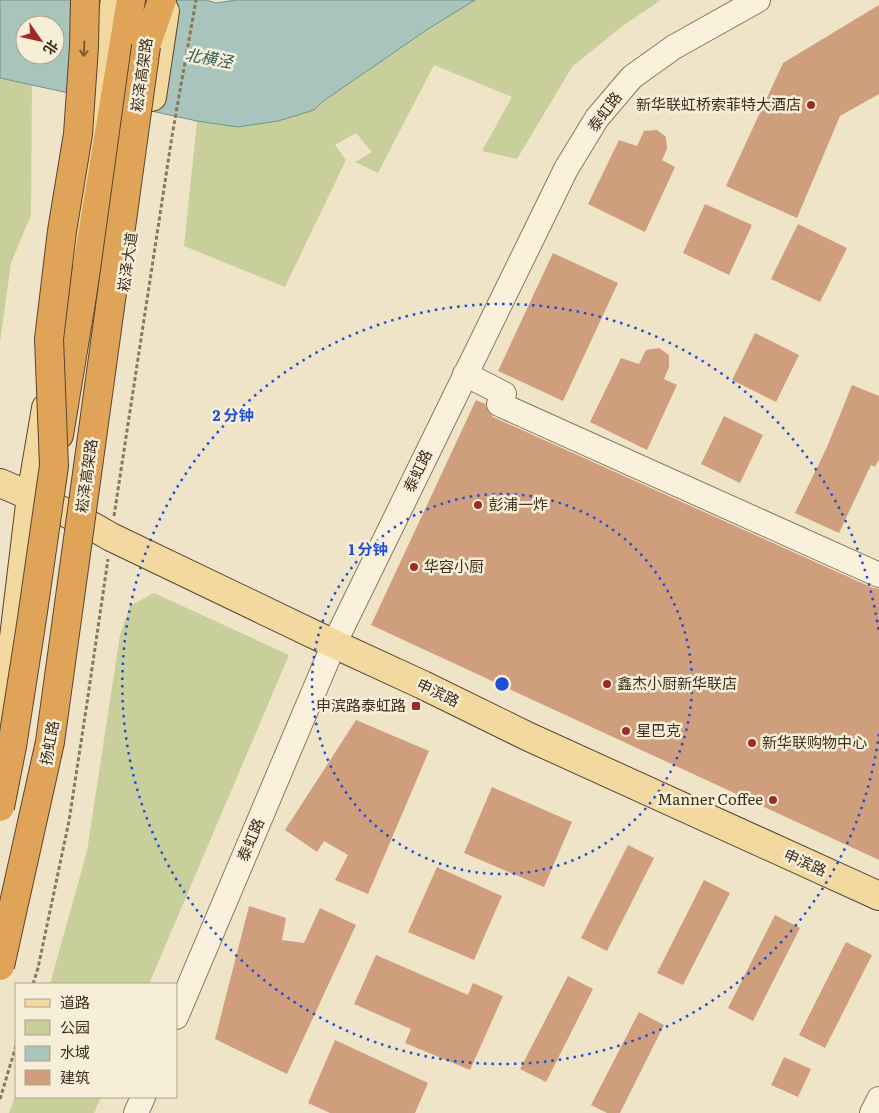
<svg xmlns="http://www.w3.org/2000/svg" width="879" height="1113" font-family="Literata,'Noto Sans SC',serif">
<rect width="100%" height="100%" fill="#f0e4c8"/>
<path fill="#c9cf9b" d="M 475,0 L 661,0 L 621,27 L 572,67 L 517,159 L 482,151 L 512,97 L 434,65 L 378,173 L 355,162 L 372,152 L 356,133 L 335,145 L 346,160 L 285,287 L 184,246 L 197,121 L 238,127 L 278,121 L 314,110 L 322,102 L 428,29 Z
M 0,78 L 32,85 L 31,215 L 11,263 L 0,342 Z
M 154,593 L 289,655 L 149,984 L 50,984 L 87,851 L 120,635 L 130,606 Z
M 16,1094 L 16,1097 L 101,1097 L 94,1113 L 9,1113 Z"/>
<path fill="#a9c4bc" stroke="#6f938a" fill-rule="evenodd" d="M 0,0 L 206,0 L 216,3 L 236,0 L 475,0 L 428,29 L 322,102 L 314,110 L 278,121 L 238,127 L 197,121 L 0,78 ZM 25,25 L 55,25 L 55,55 L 25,55 Z"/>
<path fill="#cf9f7d" d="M 879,5 L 879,94 L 840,116 L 797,218 L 726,186 L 783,63 Z
M 657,130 L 666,137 L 667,149 L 662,160 L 675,167 L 645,232 L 588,204 L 619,140 L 637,146 L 644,131 Z
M 705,204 L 752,225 L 729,275 L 683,253 Z
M 798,224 L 847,248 L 820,302 L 771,279 Z
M 553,253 L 618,283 L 563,401 L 498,371 Z
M 755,333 L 799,355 L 776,402 L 732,380 Z
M 659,348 L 669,355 L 669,367 L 664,379 L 677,385 L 647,450 L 590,422 L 621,358 L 639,364 L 646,350 Z
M 852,385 L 879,396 L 879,459 L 875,467 L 871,465 L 839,533 L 795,513 L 827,447 Z
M 476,400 L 485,404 L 488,411 L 493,417 L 873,588 L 879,589 L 879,860 L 371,625 Z
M 724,416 L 763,435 L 740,483 L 701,464 Z
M 356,720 L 429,751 L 368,894 L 335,880 L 348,855 L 324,841 L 317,852 L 285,830 Z
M 492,787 L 572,822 L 544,887 L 464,853 Z
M 628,845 L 654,858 L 607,951 L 581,938 Z
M 437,867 L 502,896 L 474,960 L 408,932 Z
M 704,880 L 730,893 L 683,985 L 657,973 Z
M 249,906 L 286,918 L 282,940 L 304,943 L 320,908 L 356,925 L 287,1074 L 215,1039 Z
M 775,915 L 800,928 L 753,1021 L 728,1008 Z
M 846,942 L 872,955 L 825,1048 L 799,1035 Z
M 376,955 L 468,995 L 473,983 L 503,996 L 470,1070 L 405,1043 L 411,1029 L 354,1004 Z
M 568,976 L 593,989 L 546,1082 L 520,1069 Z
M 639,1012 L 664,1025 L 620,1113 L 607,1113 L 591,1105 Z
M 335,1040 L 428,1083 L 415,1113 L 330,1113 L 308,1103 Z
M 784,1057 L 811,1069 L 798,1097 L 771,1085 Z"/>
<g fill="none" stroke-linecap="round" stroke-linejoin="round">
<defs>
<path id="minor" d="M 465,374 L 504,394 L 499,404 L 879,575
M 176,1017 L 334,644 L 566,169 L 597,118 L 632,77 L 674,47 L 758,0
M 136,1113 L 143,1097
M 872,1113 L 879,1099"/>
<path id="major" d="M 152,97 L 165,11
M 72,252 L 115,0
M 0,483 C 38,499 76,516 111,537 L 334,644 L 423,685 L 529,737 L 879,896
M 5,712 L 31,496 L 46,408"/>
<path id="highway" d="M 146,46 L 162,0
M 59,435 L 131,0"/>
</defs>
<use href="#minor" stroke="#8d765c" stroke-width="26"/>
<use href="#major" stroke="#5b4430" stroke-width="30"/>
<use href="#highway" stroke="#5b4430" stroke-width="30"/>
<path stroke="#8d765c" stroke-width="3" stroke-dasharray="4 2.5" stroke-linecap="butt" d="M 114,516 L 172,136 L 196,0
M 33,984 L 38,968 L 69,821 L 87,703 L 108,559
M 0,1099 L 16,1046"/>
<use href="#minor" stroke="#faf1dc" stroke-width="24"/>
<use href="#major" stroke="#f3d9a0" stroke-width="28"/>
<use href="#highway" stroke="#e0a458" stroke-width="28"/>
<defs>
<path id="highway-bridge" d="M 0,807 L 12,746 L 31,625 L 54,466 L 49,339 L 62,231 L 78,134 L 84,47 L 85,0
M 0,966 L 50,742 L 146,46"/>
</defs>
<use href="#highway-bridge" stroke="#5b4430" stroke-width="30" stroke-linecap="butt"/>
<use href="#highway-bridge" stroke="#e0a458" stroke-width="28"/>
</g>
<defs><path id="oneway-shaft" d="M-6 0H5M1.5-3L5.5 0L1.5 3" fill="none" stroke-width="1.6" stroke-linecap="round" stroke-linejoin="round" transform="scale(1.25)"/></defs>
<use stroke="#7e5d36" href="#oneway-shaft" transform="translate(84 49) rotate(93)"/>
<g fill="none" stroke="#1d4ed8" stroke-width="2.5" stroke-dasharray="2.5 5">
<circle cx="502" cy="684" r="190"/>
<path d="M879 734A380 380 0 1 1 879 634"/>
</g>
<g fill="#9e2a2b" stroke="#f7eed8" stroke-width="2">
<circle cx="811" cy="105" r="5"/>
<circle cx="478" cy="505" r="5"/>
<circle cx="414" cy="567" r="5"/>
<circle cx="607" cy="684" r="5"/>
<rect x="411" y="701" width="10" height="10" rx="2.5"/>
<circle cx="626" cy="731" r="5"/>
<circle cx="752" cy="743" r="5"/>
<circle cx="773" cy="800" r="5"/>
</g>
<g text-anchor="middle" stroke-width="5" stroke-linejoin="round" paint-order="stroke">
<g font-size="15" fill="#3d2e20" stroke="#f7eed8">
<text transform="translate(142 75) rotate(-82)" y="5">崧泽高架路</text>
<text transform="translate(605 112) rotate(-53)" y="5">泰虹路</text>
<text transform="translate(128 262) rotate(-82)" y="5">崧泽大道</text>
<text transform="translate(418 471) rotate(-64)" y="5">泰虹路</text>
<text transform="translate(87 476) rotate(-82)" y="5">崧泽高架路</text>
<text transform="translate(438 693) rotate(26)" y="5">申滨路</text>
<text transform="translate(50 743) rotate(-80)" y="5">扬虹路</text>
<text transform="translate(251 840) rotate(-67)" y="5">泰虹路</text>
<text transform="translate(805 863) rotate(24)" y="5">申滨路</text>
</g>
<g font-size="15" fill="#3d2e20" stroke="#f7eed8" text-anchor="start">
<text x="801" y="110" text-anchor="end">新华联虹桥索菲特大酒店</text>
<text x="488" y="510">彭浦一炸</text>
<text x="424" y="572">华容小厨</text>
<text x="617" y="689">鑫杰小厨新华联店</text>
<text x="406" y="711" text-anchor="end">申滨路泰虹路</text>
<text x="636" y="736">星巴克</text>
<text x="762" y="748">新华联购物中心</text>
<text x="763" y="805" text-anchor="end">Manner Coffee</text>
</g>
<g font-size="16" font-style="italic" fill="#2f5d5a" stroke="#f7eed8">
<text transform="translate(209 58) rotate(10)" y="6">北横泾</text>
</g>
</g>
<circle cx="502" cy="684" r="8" fill="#1d4ed8" stroke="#f7eed8" stroke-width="2.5"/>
<g font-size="15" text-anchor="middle" font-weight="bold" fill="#1d4ed8" stroke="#f7eed8" stroke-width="5" stroke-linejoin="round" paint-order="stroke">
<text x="233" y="421">2 分钟</text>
<text x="368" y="555">1 分钟</text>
</g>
<rect x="15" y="983" width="162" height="115" fill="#f7eed8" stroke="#ada18e"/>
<rect x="25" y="999" width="25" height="8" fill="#f3d9a0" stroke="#ada18e"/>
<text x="60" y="1008" font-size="15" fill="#3d2e20">道路</text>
<rect x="25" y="1020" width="25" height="15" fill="#c9cf9b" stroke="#ada18e"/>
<text x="60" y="1033" font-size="15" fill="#3d2e20">公园</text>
<rect x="25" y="1046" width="25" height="15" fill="#a9c4bc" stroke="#ada18e"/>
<text x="60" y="1058" font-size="15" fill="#3d2e20">水域</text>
<rect x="25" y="1070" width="25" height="15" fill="#cf9f7d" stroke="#ada18e"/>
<text x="60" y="1083" font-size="15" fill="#3d2e20">建筑</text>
<g transform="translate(40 40) rotate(124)"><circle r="24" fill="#f7eed8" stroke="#ada18e"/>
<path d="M0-4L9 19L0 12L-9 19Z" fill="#9e2a2b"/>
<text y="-8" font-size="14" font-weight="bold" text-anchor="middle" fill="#3d2e20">北</text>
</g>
</svg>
